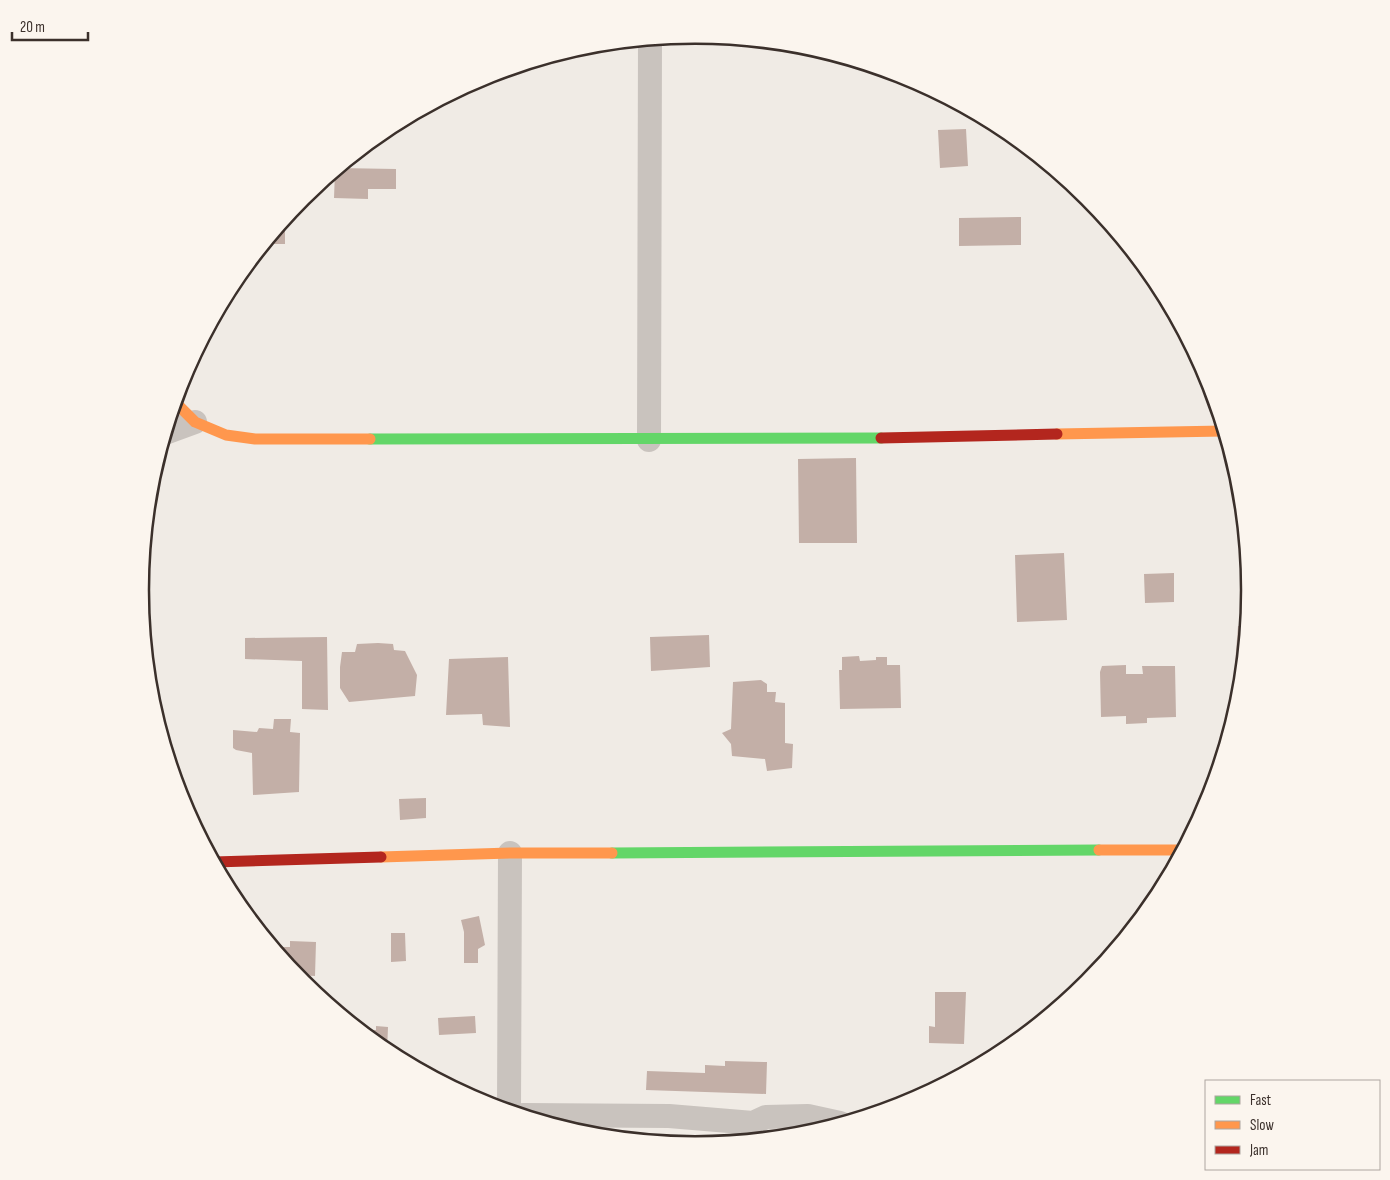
<svg xmlns="http://www.w3.org/2000/svg" width="1390" height="1180" font-family="'Sofia Sans Condensed',sans-serif">
<rect width="100%" height="100%" fill="#f0ebe5"/>
<path fill="#c3afa7" d="M 966,129 L 968,166 L 940,168 L 938,130 Z
M 338,168 L 396,169 L 396,189 L 368,189 L 368,199 L 334,198 L 335,171 Z
M 1021,217 L 1021,245 L 959,246 L 959,218 Z
M 285,219 L 285,244 L 264,244 L 278,227 Z
M 856,458 L 857,543 L 799,543 L 798,459 Z
M 1064,553 L 1067,620 L 1017,622 L 1015,555 Z
M 1174,573 L 1174,602 L 1145,603 L 1144,574 Z
M 1238,626 L 1246,626 L 1243,665 L 1235,664 Z
M 709,635 L 710,667 L 651,671 L 650,637 Z
M 327,637 L 328,710 L 302,709 L 302,661 L 245,659 L 245,638 Z
M 378,643 L 393,644 L 394,650 L 405,651 L 417,675 L 415,696 L 349,702 L 340,688 L 340,667 L 342,652 L 355,652 L 357,644 Z
M 859,656 L 860,661 L 876,660 L 876,657 L 887,657 L 887,665 L 900,665 L 901,708 L 840,709 L 839,670 L 842,670 L 842,657 Z
M 508,657 L 510,727 L 483,725 L 482,714 L 446,715 L 449,659 Z
M 1126,665 L 1126,674 L 1143,674 L 1142,666 L 1175,666 L 1176,717 L 1147,718 L 1147,723 L 1126,724 L 1126,716 L 1101,717 L 1100,672 L 1102,666 Z
M 761,680 L 767,684 L 767,692 L 776,692 L 775,702 L 785,703 L 785,743 L 793,744 L 792,768 L 767,771 L 765,759 L 732,756 L 731,744 L 722,733 L 731,729 L 733,682 Z
M 274,719 L 291,719 L 290,732 L 300,733 L 299,792 L 253,795 L 252,753 L 236,750 L 233,748 L 233,730 L 257,732 L 259,728 L 273,729 Z
M 426,798 L 426,818 L 400,820 L 399,799 Z
M 479,916 L 485,945 L 478,949 L 478,963 L 464,963 L 464,932 L 461,920 Z
M 391,933 L 405,933 L 406,961 L 391,962 Z
M 290,941 L 316,942 L 315,976 L 297,975 L 280,955 L 280,947 L 290,947 Z
M 935,992 L 966,992 L 964,1044 L 929,1043 L 929,1026 L 935,1027 Z
M 475,1016 L 476,1033 L 439,1035 L 438,1018 Z
M 376,1026 L 388,1027 L 387,1052 L 361,1030 L 376,1030 Z
M 725,1061 L 767,1062 L 766,1094 L 646,1090 L 647,1071 L 705,1073 L 705,1065 L 725,1066 Z"/>
<g fill="none" stroke-linecap="round" stroke-linejoin="round">
<path stroke="#c9c3be" stroke-width="24" d="M 165,433 L 195,422
M 649,440 L 650,39
M 509,1111 L 510,853
M 523,1115 L 669,1116 L 753,1123 L 766,1117 L 808,1116 L 840,1123"/>
<path stroke="#63d668" stroke-width="11" d="M 370,439 L 881,438
M 612,853 L 1099,850"/>
<path stroke="#ff974d" stroke-width="11" d="M 175,402 L 195,422 L 226,435 L 255,439 L 370,439
M 1057,434 L 1224,431
M 1099,850 L 1182,850
M 381,857 L 510,853 L 612,853"/>
<path stroke="#b3261e" stroke-width="11" d="M 881,438 L 1057,434
M 214,862 L 381,857"/>
</g>
<path d="M0 0H1390V1180H0ZM149 590a546 546 0 1 1 1092 0a546 546 0 1 1-1092 0Z" fill="#fbf5ee" fill-rule="evenodd"/>
<path fill="none" stroke="#3b302b" stroke-width="2.5" d="M149 590a546 546 0 1 1 1092 0a546 546 0 1 1-1092 0Z"/>
<rect x="1205" y="1080" width="175" height="90" fill="#fbf5ee" stroke="#aea6a0"/>
<rect x="1215" y="1096" width="25" height="8" fill="#63d668" stroke="#aea6a0"/>
<text x="1250" y="1105" font-size="15" fill="#3b302b">Fast</text>
<rect x="1215" y="1121" width="25" height="8" fill="#ff974d" stroke="#aea6a0"/>
<text x="1250" y="1130" font-size="15" fill="#3b302b">Slow</text>
<rect x="1215" y="1146" width="25" height="8" fill="#b3261e" stroke="#aea6a0"/>
<text x="1250" y="1155" font-size="15" fill="#3b302b">Jam</text>
<path d="M12 32v8h76v-8" fill="none" stroke="#3b302b" stroke-width="2.5"/>
<text x="20" y="32" font-size="15" fill="#3b302b" stroke="#fbf5ee" stroke-width="4" paint-order="stroke">20 m</text>
</svg>
